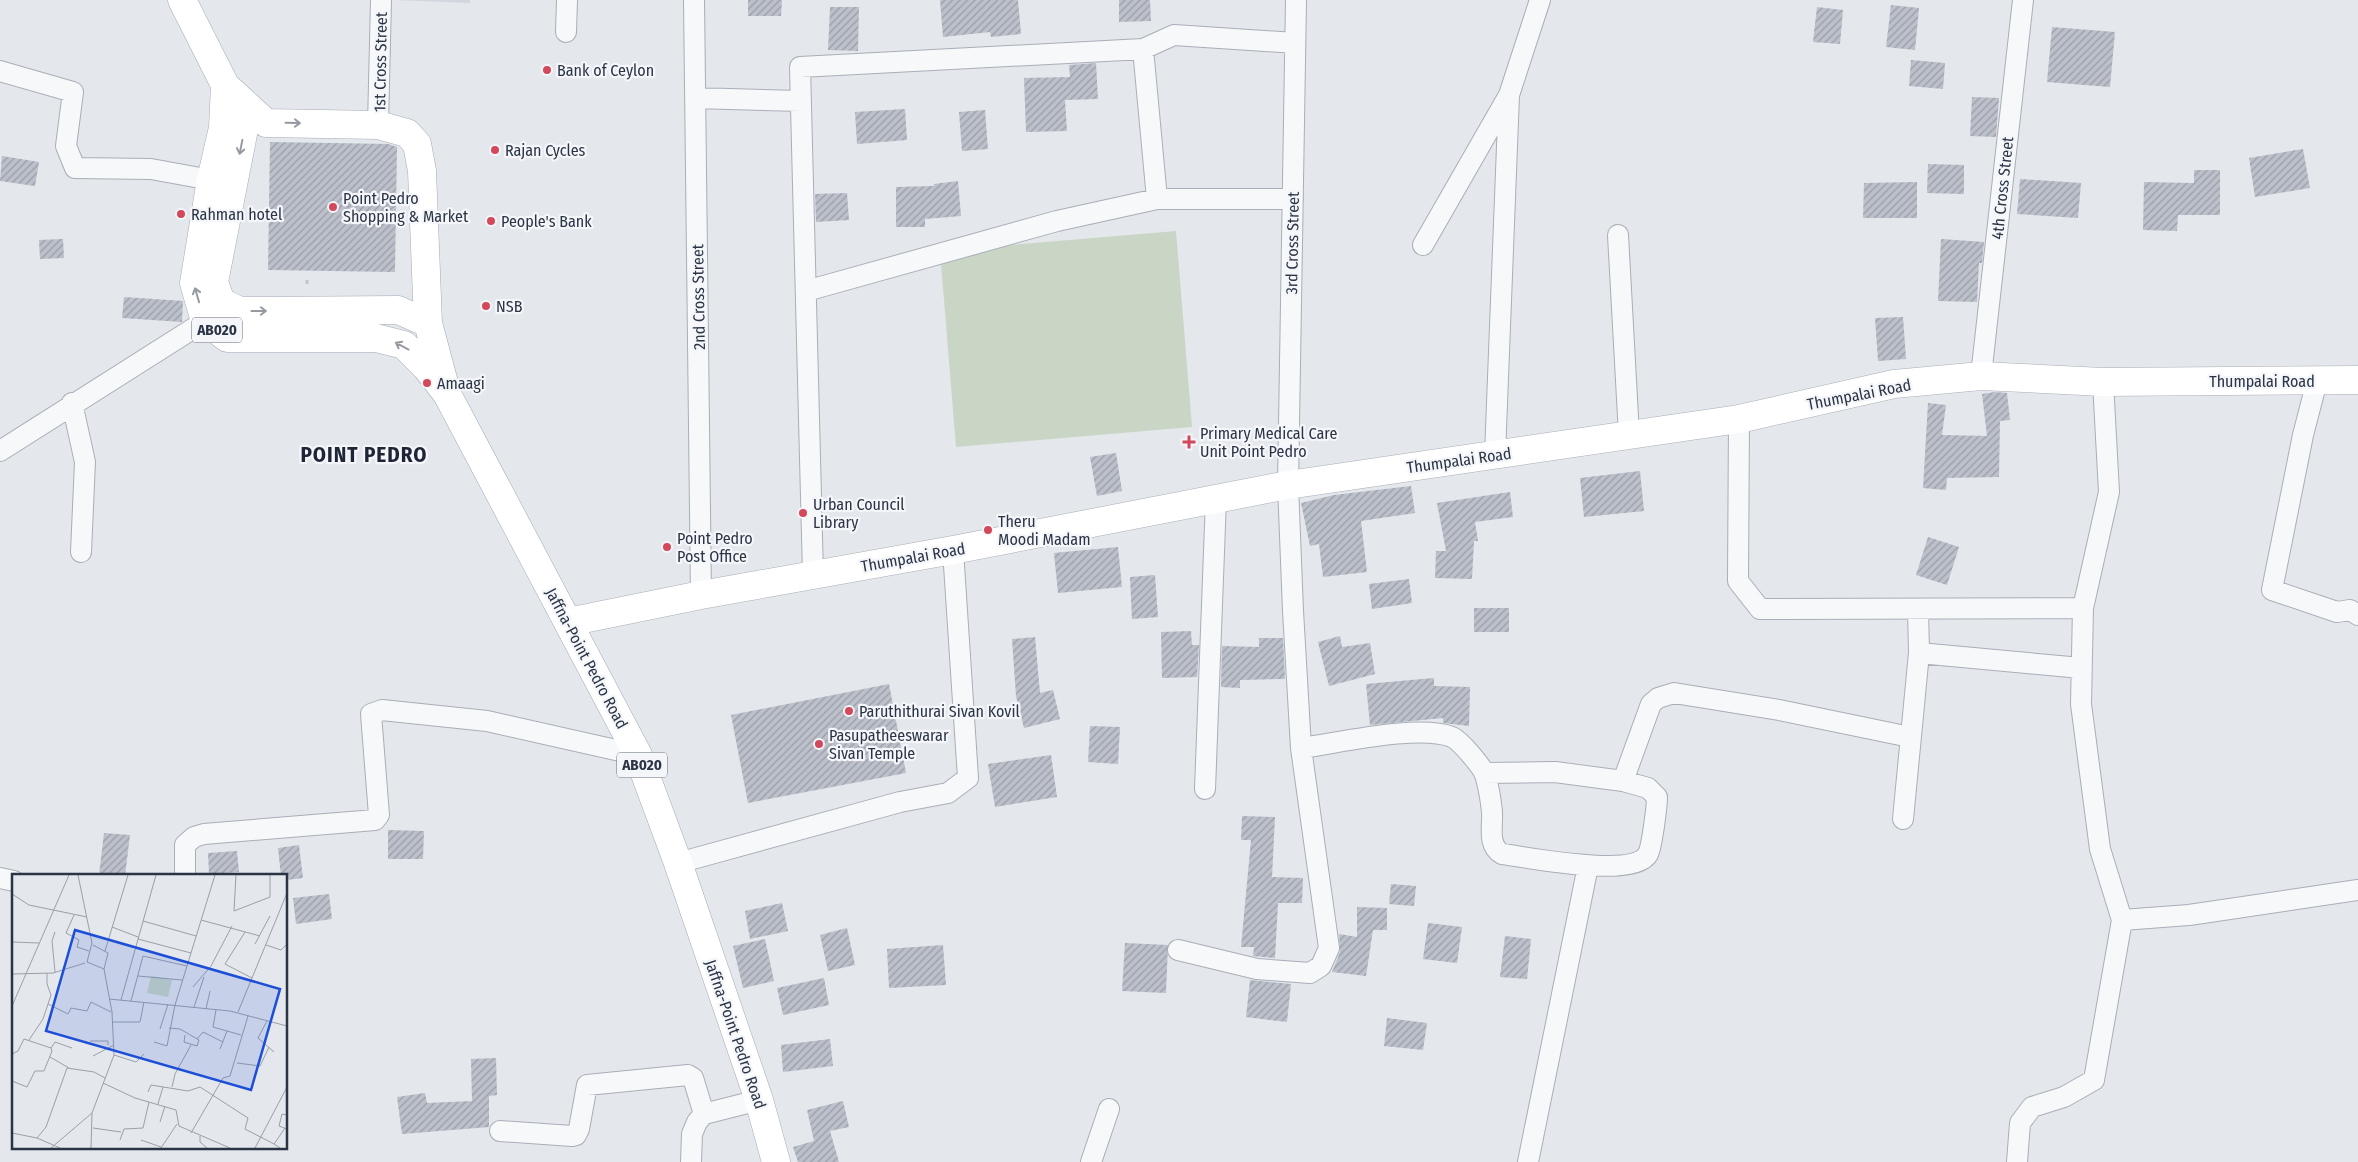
<svg xmlns="http://www.w3.org/2000/svg" width="2358" height="1162" font-family="'Fira Sans Condensed',sans-serif">
<defs>
<pattern id="building-hatch" width="6" height="6" patternUnits="userSpaceOnUse" patternTransform="scale(1.25)"><rect width="6" height="6" fill="#bbc0ca"/><path d="M-1 1l2-2M0 6l6-6M5 7l2-2" fill="none" stroke="#989da6"/></pattern>
</defs>
<rect width="100%" height="100%" fill="#e4e7ec"/>
<path fill="#d2d6de" d="M 394,0 L 470,0 L 470,3 Z"/>
<path fill="#c9d6c5" d="M 1176,231 L 1192,427 L 956,447 L 940,251 Z"/>
<path fill="url(#building-hatch)" d="M 748,0 L 782,0 L 781,16 L 748,16 Z
M 940,0 L 1018,0 L 1021,34 L 991,37 L 990,32 L 943,37 Z
M 1119,0 L 1150,0 L 1151,21 L 1119,22 Z
M 1891,5 L 1919,8 L 1915,50 L 1886,47 Z
M 830,7 L 859,7 L 858,51 L 828,50 Z
M 1817,7 L 1843,10 L 1840,44 L 1813,42 Z
M 2052,27 L 2115,32 L 2110,87 L 2047,82 Z
M 1911,60 L 1945,63 L 1943,89 L 1909,86 Z
M 1096,63 L 1098,99 L 1065,100 L 1067,131 L 1026,132 L 1024,78 L 1070,77 L 1069,65 Z
M 1972,97 L 1999,98 L 1996,137 L 1970,136 Z
M 905,109 L 907,140 L 857,144 L 855,112 Z
M 985,110 L 988,149 L 962,151 L 959,112 Z
M 270,142 L 388,144 L 397,147 L 395,272 L 268,270 Z
M 2303,149 L 2310,188 L 2255,197 L 2249,158 Z
M 2,156 L 39,162 L 35,186 L 0,181 Z
M 1928,164 L 1964,165 L 1964,194 L 1927,193 Z
M 2194,170 L 2220,170 L 2220,215 L 2178,215 L 2177,231 L 2143,230 L 2144,182 L 2194,183 Z
M 2020,179 L 2081,183 L 2078,218 L 2017,214 Z
M 958,181 L 961,216 L 925,219 L 925,227 L 896,227 L 896,187 L 934,186 L 934,184 Z
M 1917,182 L 1917,218 L 1863,218 L 1864,183 Z
M 847,193 L 849,220 L 816,222 L 815,194 Z
M 63,239 L 64,258 L 40,259 L 39,240 Z
M 1941,239 L 1984,242 L 1982,263 L 1979,263 L 1977,302 L 1938,301 Z
M 124,297 L 183,301 L 182,322 L 122,318 Z
M 1903,317 L 1906,359 L 1878,361 L 1875,318 Z
M 1995,392 L 2007,393 L 2010,420 L 2000,421 L 1999,477 L 1947,478 L 1946,490 L 1923,488 L 1928,403 L 1946,405 L 1942,435 L 1987,436 L 1982,394 Z
M 1116,453 L 1122,491 L 1097,496 L 1090,457 Z
M 1640,471 L 1644,511 L 1584,517 L 1580,478 Z
M 1411,486 L 1415,513 L 1361,521 L 1367,572 L 1323,577 L 1319,544 L 1310,546 L 1301,503 L 1334,495 Z
M 1510,492 L 1513,517 L 1475,522 L 1478,541 L 1474,541 L 1472,579 L 1435,578 L 1436,551 L 1446,551 L 1437,503 Z
M 1928,537 L 1959,547 L 1947,585 L 1916,575 Z
M 1118,547 L 1122,587 L 1058,593 L 1054,553 Z
M 1155,575 L 1158,617 L 1132,619 L 1130,577 Z
M 1409,579 L 1412,603 L 1372,609 L 1369,584 Z
M 1474,608 L 1509,608 L 1509,632 L 1474,632 Z
M 1191,631 L 1192,645 L 1199,645 L 1197,677 L 1162,678 L 1161,632 Z
M 1340,636 L 1342,647 L 1370,643 L 1375,674 L 1329,686 L 1318,642 Z
M 1035,637 L 1040,693 L 1053,690 L 1060,719 L 1024,728 L 1016,696 L 1012,639 Z
M 1259,638 L 1283,638 L 1285,679 L 1240,680 L 1240,688 L 1221,687 L 1222,646 L 1259,647 Z
M 1434,678 L 1434,686 L 1470,687 L 1469,726 L 1443,723 L 1443,718 L 1370,725 L 1366,684 Z
M 889,684 L 906,773 L 748,803 L 731,715 Z
M 1090,726 L 1120,727 L 1118,764 L 1088,762 Z
M 1051,755 L 1057,797 L 995,807 L 988,764 Z
M 1242,816 L 1275,817 L 1272,877 L 1303,878 L 1302,903 L 1278,903 L 1275,958 L 1253,956 L 1254,947 L 1241,947 L 1251,840 L 1241,840 Z
M 388,830 L 424,831 L 423,859 L 388,859 Z
M 104,833 L 130,835 L 125,876 L 99,875 Z
M 299,845 L 303,878 L 286,880 L 286,876 L 281,876 L 278,848 Z
M 237,851 L 239,872 L 209,874 L 208,853 Z
M 1391,884 L 1416,886 L 1414,906 L 1389,904 Z
M 329,894 L 332,919 L 296,924 L 293,898 Z
M 782,903 L 788,931 L 750,939 L 745,911 Z
M 1357,907 L 1387,908 L 1387,930 L 1373,930 L 1366,976 L 1332,972 L 1340,952 L 1339,934 L 1357,937 Z
M 1428,923 L 1462,927 L 1457,963 L 1423,959 Z
M 847,928 L 855,965 L 828,971 L 820,935 Z
M 1505,936 L 1531,939 L 1527,979 L 1500,977 Z
M 765,939 L 774,981 L 743,988 L 733,946 Z
M 1125,943 L 1168,945 L 1166,993 L 1122,991 Z
M 943,945 L 946,985 L 889,988 L 887,949 Z
M 824,978 L 829,1005 L 783,1015 L 777,988 Z
M 1250,980 L 1291,984 L 1287,1022 L 1246,1017 Z
M 1387,1018 L 1427,1023 L 1423,1050 L 1384,1046 Z
M 830,1039 L 833,1066 L 783,1072 L 781,1045 Z
M 496,1058 L 497,1095 L 489,1096 L 489,1127 L 402,1134 L 397,1097 L 425,1093 L 427,1103 L 472,1101 L 471,1059 Z
M 843,1101 L 849,1127 L 830,1131 L 839,1162 L 798,1162 L 793,1147 L 814,1141 L 807,1110 Z"/>
<g fill="none" stroke-linecap="round" stroke-linejoin="round">
<defs>
<path id="street" d="M 694,0 L 701,595
M 566,32 L 567,0
M 1143,49 L 1157,199
M 0,71 L 73,92 L 66,146 L 75,168 L 151,169 L 211,180
M 695,98 L 801,101
M 378,125 L 381,0
M 1618,235 L 1629,435
M 1423,245 L 1509,95 L 1540,0
M 806,291 L 1057,221 L 1157,199 L 1293,199
M 1981,376 L 2023,0
M 2317,381 L 2303,435 L 2272,590 L 2337,612 L 2350,610 L 2358,615
M 72,403 L 85,462 L 81,552
M 1739,419 L 1738,581 L 1760,609 L 2083,608
M 0,451 L 205,321
M 1495,455 L 1509,95
M 813,575 L 800,67 L 1143,49 L 1174,35 L 1295,43
M 1919,653 L 2081,668
M 1301,748 C 1339,743 1418,724 1452,737 C 1461,741 1481,766 1485,774 C 1488,785 1491,801 1492,812 C 1493,827 1487,845 1502,854 C 1528,857 1633,879 1648,854 C 1652,846 1657,806 1657,797 L 1648,788 L 1623,781 L 1555,772 L 1484,773
M 1623,781 L 1651,704 L 1658,698 L 1674,693 L 1779,710 L 1910,737
M 1205,789 L 1216,499
M 1903,819 L 1919,653 L 1918,609
M 678,863 L 900,802 L 948,793 L 968,778 L 953,550
M 185,876 L 185,845 L 194,837 L 204,834 L 375,820 L 379,815 L 371,714 L 382,710 L 487,721 L 638,755
M 0,878 L 14,881
M 2122,920 L 2189,915 L 2358,890
M 1178,950 L 1257,969 L 1310,973 L 1321,966 L 1329,948 L 1301,748 L 1293,611 L 1288,485 L 1296,0
M 500,1131 L 572,1136 L 576,1135 L 579,1129 L 587,1085 L 688,1075 L 693,1078 L 704,1114
M 691,1162 L 692,1134 L 697,1122 L 704,1114 L 759,1100
M 1091,1162 L 1109,1109
M 1528,1162 L 1588,866
M 2017,1162 L 2020,1123 L 2032,1107 L 2064,1097 L 2094,1080 L 2122,920 L 2100,849 L 2081,704 L 2083,608 L 2109,492 L 2103,382"/>
<path id="secondary" d="M 568,622 L 701,595 L 953,550 L 1288,485 L 1739,419 L 1894,384 L 1981,376 L 2103,382 L 2358,380"/>
<path id="primary" d="M 182,0 L 225,85 L 243,134 L 214,282 L 221,302 L 240,311 L 398,310 L 428,323 L 444,383
M 225,85 L 223,128 L 211,180 L 194,283 L 205,321 L 227,338 L 376,338 L 404,345 L 426,367 L 447,394 L 638,755 L 678,863 L 759,1100 L 776,1162
M 229,89 L 266,123 L 378,125 L 407,133 L 417,144 L 422,171 L 428,323"/>
</defs>
<use href="#street" stroke="#a9aeb7" stroke-width="22"/>
<use href="#secondary" stroke="#a9aeb7" stroke-width="29"/>
<use href="#primary" stroke="#a3abb8" stroke-width="29"/>
<path stroke="#c2c5cb" stroke-width="3" stroke-dasharray="4 4" stroke-linecap="butt" d="M 307,280 L 307,288"/>
<use href="#street" stroke="#f7f8fa" stroke-width="20"/>
<use href="#secondary" stroke="#fff" stroke-width="28"/>
<use href="#primary" stroke="#fff" stroke-width="28"/>
</g>
<defs><path id="oneway-shaft" d="M-6 0H5M1.5-3L5.5 0L1.5 3" fill="none" stroke-width="1.6" stroke-linecap="round" stroke-linejoin="round" transform="scale(1.25)"/></defs>
<g stroke="#959aa2">
<use href="#oneway-shaft" transform="translate(293 123) rotate(1)"/>
<use href="#oneway-shaft" transform="translate(241 147) rotate(101)"/>
<use href="#oneway-shaft" transform="translate(197 295) rotate(-106)"/>
<use href="#oneway-shaft" transform="translate(259 311)"/>
<use href="#oneway-shaft" transform="translate(402 346) rotate(-152)"/>
</g>
<g fill="#d1495b" stroke="#f4f6f9" stroke-width="2">
<circle cx="547" cy="70" r="5"/>
<circle cx="495" cy="150" r="5"/>
<circle cx="333" cy="207" r="5"/>
<circle cx="181" cy="214" r="5"/>
<circle cx="491" cy="221" r="5"/>
<circle cx="486" cy="306" r="5"/>
<circle cx="427" cy="383" r="5"/>
<path d="M1186.5 434.5h5v5h5v5h-5v5h-5v-5h-5v-5h5z"/>
<circle cx="803" cy="513" r="5"/>
<circle cx="988" cy="530" r="5"/>
<circle cx="667" cy="547" r="5"/>
<circle cx="849" cy="711" r="5"/>
<circle cx="819" cy="744" r="5"/>
</g>
<g text-anchor="middle" stroke-width="4.5" stroke-linejoin="round" paint-order="stroke">
<g fill="#f4f6f9" stroke="#676e7b" stroke-width="1">
<rect x="192" y="317.5" width="50" height="25" rx="4"/>
<rect x="617" y="752.5" width="50" height="25" rx="4"/>
</g>
<g font-size="15" font-weight="bold" fill="#2b3445">
<text x="217" y="335">AB020</text>
<text x="642" y="770">AB020</text>
</g>
<g font-size="16" fill="#2b3445" stroke="#f4f6f9">
<text transform="translate(380 62) rotate(-89)" y="6">1st Cross Street</text>
<text transform="translate(2002 188) rotate(-84)" y="6">4th Cross Street</text>
<text transform="translate(1292 243) rotate(-89)" y="6">3rd Cross Street</text>
<text transform="translate(698 297) rotate(-91)" y="6">2nd Cross Street</text>
<text x="2262" y="387">Thumpalai Road</text>
<text transform="translate(1859 394) rotate(-11)" y="6">Thumpalai Road</text>
<text transform="translate(1459 460) rotate(-8)" y="6">Thumpalai Road</text>
<text transform="translate(913 557) rotate(-10)" y="6">Thumpalai Road</text>
<text transform="translate(587 658) rotate(62)" y="6">Jaffna-Point Pedro Road</text>
<text transform="translate(736 1034) rotate(71)" y="6">Jaffna-Point Pedro Road</text>
</g>
<g font-size="16" fill="#2b3445" stroke="#f4f6f9" text-anchor="start">
<text x="557" y="76">Bank of Ceylon</text>
<text x="505" y="156">Rajan Cycles</text>
<text x="343" y="204">Point Pedro<tspan x="343" dy="18">Shopping &amp; Market</tspan></text>
<text x="191" y="220">Rahman hotel</text>
<text x="501" y="227">People's Bank</text>
<text x="496" y="312">NSB</text>
<text x="437" y="389">Amaagi</text>
<text x="1200" y="439">Primary Medical Care<tspan x="1200" dy="18">Unit Point Pedro</tspan></text>
<text x="813" y="510">Urban Council<tspan x="813" dy="18">Library</tspan></text>
<text x="998" y="527">Theru<tspan x="998" dy="18">Moodi Madam</tspan></text>
<text x="677" y="544">Point Pedro<tspan x="677" dy="18">Post Office</tspan></text>
<text x="859" y="717">Paruthithurai Sivan Kovil</text>
<text x="829" y="741">Pasupatheeswarar<tspan x="829" dy="18">Sivan Temple</tspan></text>
</g>
<g font-size="21" font-weight="bold" letter-spacing="1" fill="#1d2536" stroke="#f4f6f9">
<text x="364" y="462">POINT PEDRO</text>
</g>
</g>
<g transform="translate(12 874)">
<rect width="275" height="275" fill="#e4e7ec"/>
<path d="M 139,102 L 160,106 L 156,123 L 135,119 Z" fill="#c9d6c5"/>
<path fill="none" stroke="#9a9fa9" stroke-width="1" d="M 224,1 L 222,37 L 258,23 L 258,1M 0,20 L 17,31 L 75,43M 62,41 L 54,59 L 67,66 L 65,73 L 77,77M 189,46 L 248,62M 131,47 L 184,62M 100,53 L 126,63M 233,58 L 213,90 L 240,104M 126,65 L 179,79M 0,68 L 27,69M 243,70 L 258,42M 81,71 L 96,79 L 92,95M 254,71 L 269,76 L 275,70M 93,77 L 116,1M 43,98 L 40,67 L 43,58M 0,100 L 41,99 L 73,89M 126,102 L 170,106M 181,113 L 199,92 L 220,52M 97,125 L 218,137 L 275,152M 109,126 L 144,1M 119,127 L 131,82 L 175,92M 36,130 L 56,140 L 59,134 L 75,137 L 79,128 L 99,138M 0,132 L 57,1M 182,133 L 192,103M 194,135 L 198,117M 204,136 L 201,153 L 229,161M 226,138 L 275,19M 255,147 L 246,164 L 262,178M 100,148 L 128,148 L 132,128M 157,154 L 168,155 L 187,166 L 185,172 L 172,168 L 173,161M 148,155 L 156,130M 185,165 L 191,158 L 211,168M 17,166 L 31,145 L 39,121 L 35,110 L 35,99M 78,167 L 96,167 L 96,171M 142,168 L 155,172 L 163,131 L 203,1M 39,174 L 43,168 L 60,174M 208,175 L 215,157M 0,180 L 6,177 L 12,165 L 39,174 L 40,177 L 32,197 L 23,197 L 15,213 L 0,207M 102,181 L 124,188 L 132,180M 81,182 L 102,171M 38,183 L 57,194M 225,189 L 248,192 L 257,173M 91,209 L 123,224 L 164,236 L 167,252 L 218,274M 160,213 L 163,200 L 179,171M 136,218 L 139,211 L 176,217 L 188,213 L 236,244 L 233,255 L 262,270M 146,230 L 151,213M 275,241 L 270,240 L 267,252 L 275,255M 148,248 L 153,232M 81,254 L 109,258M 0,259 L 25,264 L 48,274M 179,259 L 211,204 L 218,202 L 236,142M 188,262 L 188,268 L 195,274M 25,264 L 34,253 L 55,194 L 82,198 L 93,204M 108,266 L 112,255 L 131,254 L 137,228M 129,266 L 149,273M 39,274 L 80,239 L 102,181 L 100,138 L 92,95 L 75,88 L 80,69 L 66,1M 79,274 L 80,239M 149,274 L 165,250M 243,274 L 275,213M 268,274 L 262,270 L 273,254"/>
<path fill="#1d4ed8" fill-opacity="0.15" stroke="#1d4ed8" stroke-width="2.5" d="M 63,56 L 268,115 L 239,216 L 34,157 Z"/>
<rect width="275" height="275" fill="none" stroke="#2b3445" stroke-width="2.5"/>
</g>
</svg>
